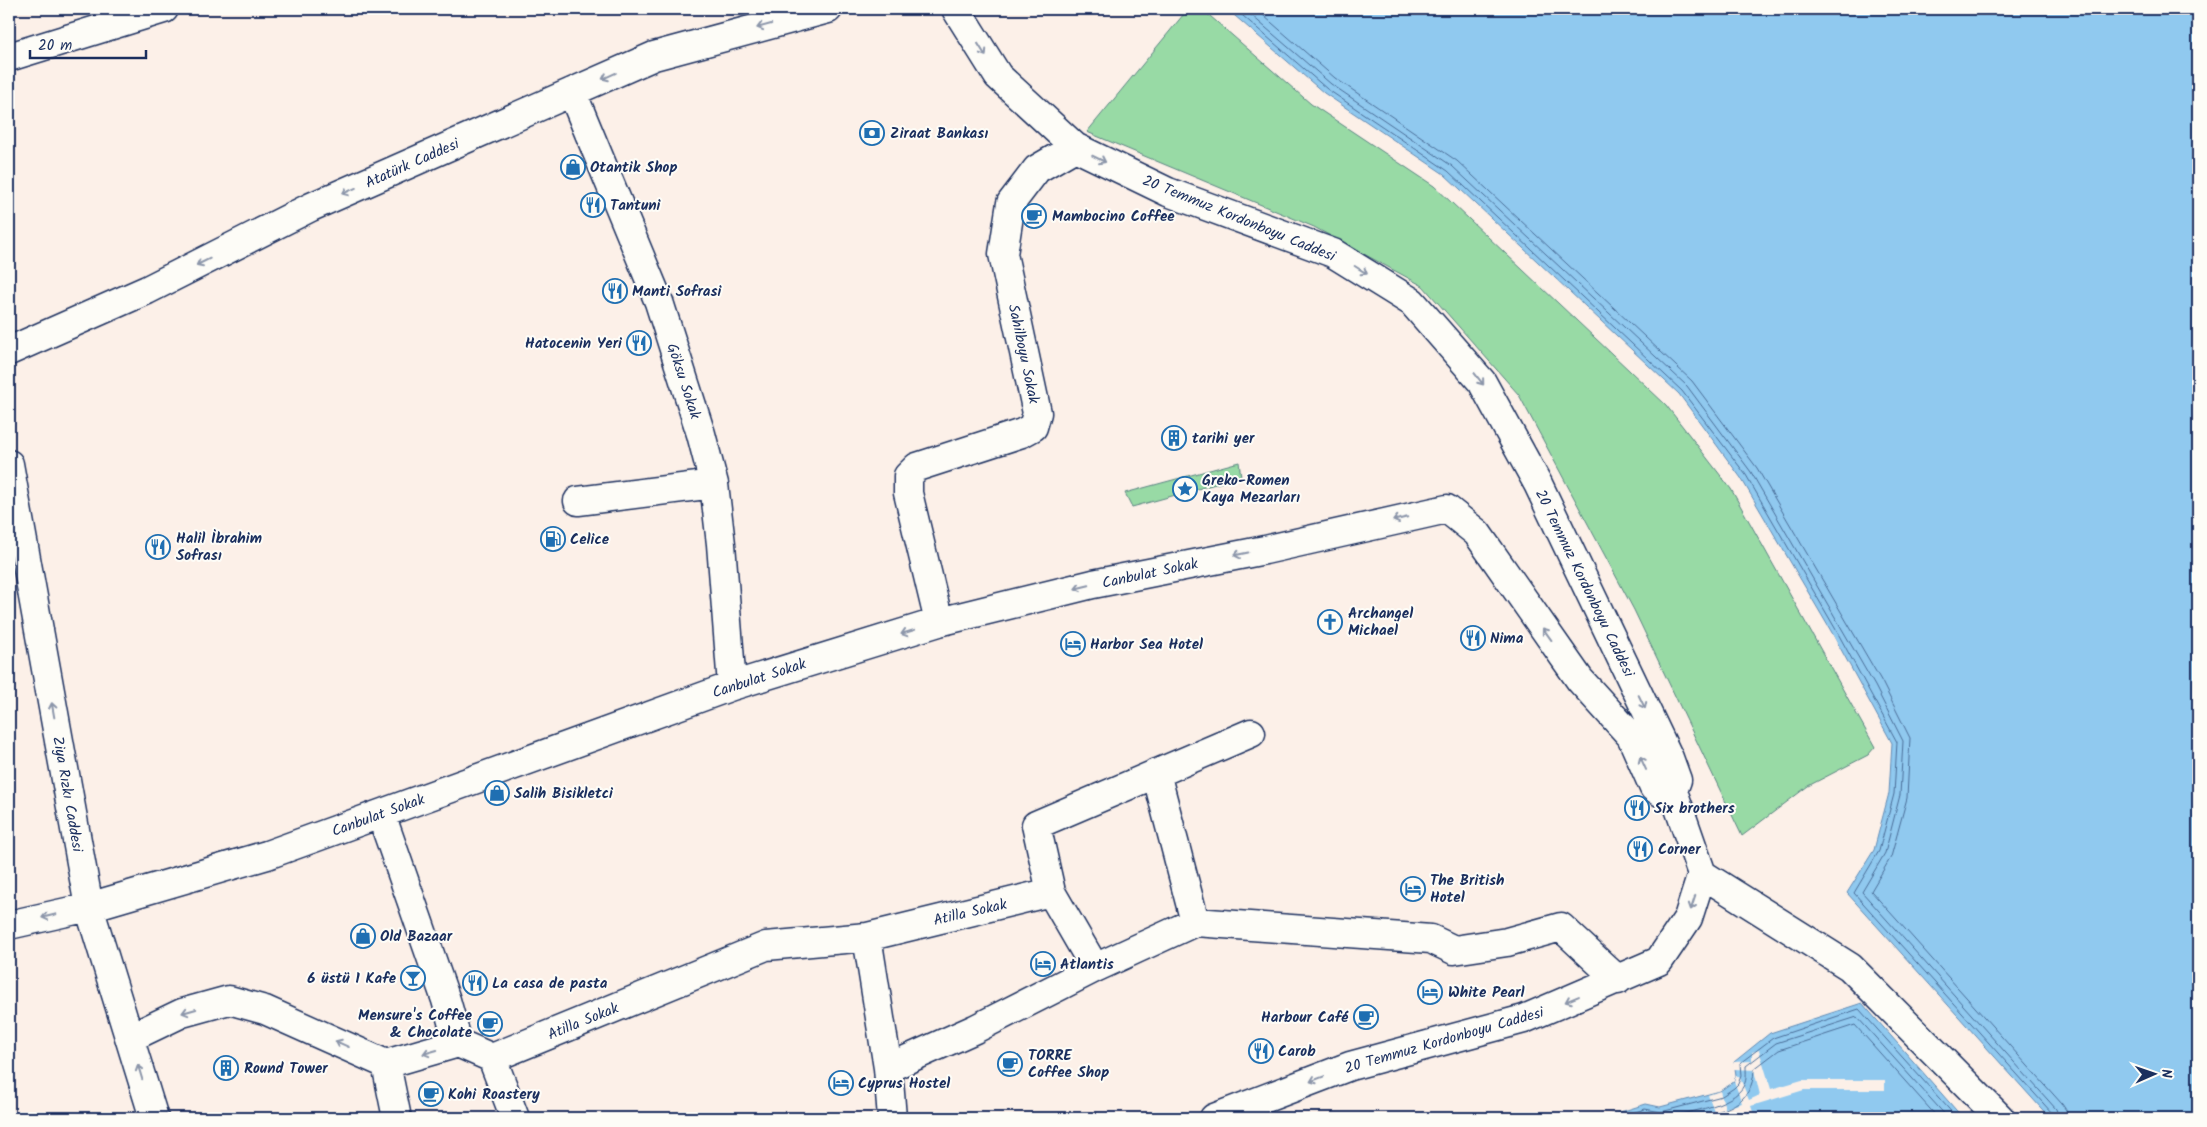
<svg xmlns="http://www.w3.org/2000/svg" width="2207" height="1127" font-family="Kalam,sans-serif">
<rect width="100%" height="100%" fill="#fcf0e8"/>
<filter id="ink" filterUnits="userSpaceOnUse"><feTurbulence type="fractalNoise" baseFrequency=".02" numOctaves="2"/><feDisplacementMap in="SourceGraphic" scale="10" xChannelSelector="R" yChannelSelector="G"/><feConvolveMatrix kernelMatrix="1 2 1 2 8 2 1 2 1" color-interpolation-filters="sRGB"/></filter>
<g filter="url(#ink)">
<path fill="#98daa5" stroke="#5a8482" d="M 1188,9 L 1202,9 L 1311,104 L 1434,186 L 1666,405 L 1731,489 L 1875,747 L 1868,755 L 1808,786 L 1742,836 L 1634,610 L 1519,395 L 1423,286 L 1314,227 L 1087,132 Z
M 1239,462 L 1241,477 L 1132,507 L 1125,493 Z"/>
<path fill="#90c9ef" stroke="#618bb5" d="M 1227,9 L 2198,9 L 2198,1118 L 2050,1118 L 1847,893 L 1874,850 L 1889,793 L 1892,743 L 1831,631 L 1741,478 L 1679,394 L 1444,174 L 1324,93 Z
M 1862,1003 L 1963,1118 L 1601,1118 L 1646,1104 L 1660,1107 L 1720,1091 L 1734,1081 L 1736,1075 L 1734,1062 L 1770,1033 Z"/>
<path fill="#fcf0e8" d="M 1759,1050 L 1771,1089 L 1802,1080 L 1885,1080 L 1885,1090 L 1804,1090 L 1751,1106 L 1755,1118 L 1749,1118 L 1746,1112 L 1727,1118 L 1706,1118 L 1705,1116 L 1714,1112 L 1708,1095 L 1720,1091 L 1725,1108 L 1742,1103 L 1734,1081 L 1736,1075 L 1740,1078 L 1749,1100 L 1760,1095 L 1754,1070 L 1734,1069 L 1733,1065 L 1734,1062 L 1752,1061 L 1752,1052 Z"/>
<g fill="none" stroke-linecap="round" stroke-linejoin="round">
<path stroke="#4a6d98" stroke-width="1" d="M 1235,9 L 1327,89 L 1448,171 L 1682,391 L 1746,475 L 1835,628 L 1897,742 L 1894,794 L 1879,851 L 1854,893 L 2052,1113 L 2053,1118
M 1244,9 L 1331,84 L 1452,166 L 1687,386 L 1751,472 L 1875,686 L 1903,741 L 1900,795 L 1885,853 L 1862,892 L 2056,1109 L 2059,1118
M 1256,9 L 1335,78 L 1457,161 L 1692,381 L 1757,468 L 1882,682 L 1910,738 L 1907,798 L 1891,857 L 1871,891 L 2062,1104 L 2066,1110 L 2067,1118
M 1616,1118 L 1645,1109 L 1661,1112 L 1722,1096 L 1734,1088 L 1738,1084 L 1741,1076 L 1740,1063 L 1773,1038 L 1859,1009 L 1957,1118
M 1660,1118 C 1681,1114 1735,1106 1744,1085 C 1747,1079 1746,1073 1746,1066 L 1776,1043 L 1857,1017 L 1948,1118
M 1692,1118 C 1723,1111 1753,1106 1754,1069 L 1779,1050 L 1855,1025 L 1938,1118"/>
<defs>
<path id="minor" d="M 956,9 L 998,76 L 1075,147 L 1168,192 L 1333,253 L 1412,302 L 1482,382 L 1538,484 L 1669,758 L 1677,780 L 1673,791 L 1702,874 L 1688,918 L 1659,961 L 1524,1019 L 1350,1066 L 1214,1118
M 9,57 L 164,9
M 572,92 L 659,302 L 701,434 L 714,484 L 721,544 L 732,686
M 9,351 L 147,290 L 311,207 L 654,56 L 828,9
M 9,464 L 89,907 L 154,1118
M 578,501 L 714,484
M 939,622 L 908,493 L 908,476 L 917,467 L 1022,433 L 1033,427 L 1037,413 L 1003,254 L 1011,203 L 1037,169 L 1075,147
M 1156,773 L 1195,922
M 381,814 L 446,1000 L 458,1043
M 1702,874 L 1850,967 L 2000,1118
M 9,925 L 89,907 L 267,855 L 732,686 L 939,622 L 1093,584 L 1265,550 L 1447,509 L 1477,533 L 1580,680 L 1631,736 L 1654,788 L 1665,795 L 1673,791
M 867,937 L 888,1068 L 892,1118
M 1095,968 L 1051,892 L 1036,825 L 1251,733
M 130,1038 L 182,1013 L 229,1000 L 265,1010 L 386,1064 L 458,1043 L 492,1058 L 766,946 L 867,937 L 1051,892
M 492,1058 L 515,1118
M 386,1064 L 397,1118
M 888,1068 L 975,1029 L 1095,968 L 1195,922 L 1431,939 L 1454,950 L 1507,942 L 1561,927 L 1618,980"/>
</defs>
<use href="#minor" stroke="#1b2f5e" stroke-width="31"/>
<use href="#minor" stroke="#fdfcf7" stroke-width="28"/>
</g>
<defs><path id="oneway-shaft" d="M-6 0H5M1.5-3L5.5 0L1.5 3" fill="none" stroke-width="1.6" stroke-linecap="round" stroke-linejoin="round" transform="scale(1.25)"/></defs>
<g stroke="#8c96aa">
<use href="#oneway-shaft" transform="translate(764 26) rotate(165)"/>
<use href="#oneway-shaft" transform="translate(982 50) rotate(58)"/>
<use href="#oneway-shaft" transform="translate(609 76) rotate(156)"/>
<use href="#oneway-shaft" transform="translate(1099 159) rotate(26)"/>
<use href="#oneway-shaft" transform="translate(349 191) rotate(156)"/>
<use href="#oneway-shaft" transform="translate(203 262) rotate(154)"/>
<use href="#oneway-shaft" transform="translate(1361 270) rotate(32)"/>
<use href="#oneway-shaft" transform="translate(1479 379) rotate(52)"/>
<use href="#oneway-shaft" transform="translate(1400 519) rotate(167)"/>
<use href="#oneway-shaft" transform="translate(1241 554) rotate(168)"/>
<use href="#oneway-shaft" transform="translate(1082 587) rotate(166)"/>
<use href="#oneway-shaft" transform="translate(908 632) rotate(163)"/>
<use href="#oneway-shaft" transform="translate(1547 634) rotate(-126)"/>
<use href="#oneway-shaft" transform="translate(1642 702) rotate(64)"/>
<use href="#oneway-shaft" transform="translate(53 710) rotate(-100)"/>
<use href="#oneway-shaft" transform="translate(1643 763) rotate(-114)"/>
<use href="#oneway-shaft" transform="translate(1693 903) rotate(108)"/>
<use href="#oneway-shaft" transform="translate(49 916) rotate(167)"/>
<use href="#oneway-shaft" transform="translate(1572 999) rotate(157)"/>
<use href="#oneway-shaft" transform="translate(189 1011) rotate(164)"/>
<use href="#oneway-shaft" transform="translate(342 1044) rotate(-156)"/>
<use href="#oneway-shaft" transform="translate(430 1052) rotate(164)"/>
<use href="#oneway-shaft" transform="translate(140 1072) rotate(-107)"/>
<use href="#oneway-shaft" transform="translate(1317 1079) rotate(159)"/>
</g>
</g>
<defs>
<symbol id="bank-ring" viewBox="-11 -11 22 22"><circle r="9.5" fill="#fdfcf7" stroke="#1f6fb2" stroke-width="1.5"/><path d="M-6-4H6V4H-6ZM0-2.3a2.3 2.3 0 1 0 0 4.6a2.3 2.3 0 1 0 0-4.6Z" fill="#1f6fb2"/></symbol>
<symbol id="shop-ring" viewBox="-11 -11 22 22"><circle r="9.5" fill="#fdfcf7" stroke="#1f6fb2" stroke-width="1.5"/><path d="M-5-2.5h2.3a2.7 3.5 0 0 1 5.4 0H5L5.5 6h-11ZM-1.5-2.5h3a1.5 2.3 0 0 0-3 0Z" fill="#1f6fb2"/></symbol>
<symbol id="restaurant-ring" viewBox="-11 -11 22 22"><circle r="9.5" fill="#fdfcf7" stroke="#1f6fb2" stroke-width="1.5"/><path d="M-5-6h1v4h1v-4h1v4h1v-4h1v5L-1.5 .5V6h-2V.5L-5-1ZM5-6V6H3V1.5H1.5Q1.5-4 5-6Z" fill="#1f6fb2"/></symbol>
<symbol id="cafe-ring" viewBox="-11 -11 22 22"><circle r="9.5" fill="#fdfcf7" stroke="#1f6fb2" stroke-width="1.5"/><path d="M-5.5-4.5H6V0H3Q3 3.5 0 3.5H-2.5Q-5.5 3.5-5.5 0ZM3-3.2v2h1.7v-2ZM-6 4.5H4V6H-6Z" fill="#1f6fb2"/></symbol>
<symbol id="building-ring" viewBox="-11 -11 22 22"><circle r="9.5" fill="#fdfcf7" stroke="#1f6fb2" stroke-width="1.5"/><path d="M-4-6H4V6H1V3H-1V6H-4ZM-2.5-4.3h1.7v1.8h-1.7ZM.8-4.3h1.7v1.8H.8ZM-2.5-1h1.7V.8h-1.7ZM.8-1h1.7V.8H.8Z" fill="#1f6fb2"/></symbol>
<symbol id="sight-ring" viewBox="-11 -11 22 22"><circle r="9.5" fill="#fdfcf7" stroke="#1f6fb2" stroke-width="1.5"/><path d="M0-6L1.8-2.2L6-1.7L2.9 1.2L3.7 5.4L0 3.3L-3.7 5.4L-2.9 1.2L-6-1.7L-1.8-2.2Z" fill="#1f6fb2"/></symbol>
<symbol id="fuel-ring" viewBox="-11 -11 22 22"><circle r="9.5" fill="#fdfcf7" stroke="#1f6fb2" stroke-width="1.5"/><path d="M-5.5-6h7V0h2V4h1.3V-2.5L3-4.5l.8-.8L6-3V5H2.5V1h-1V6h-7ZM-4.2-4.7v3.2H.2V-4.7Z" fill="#1f6fb2"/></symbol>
<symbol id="church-ring" viewBox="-11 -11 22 22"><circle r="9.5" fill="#fdfcf7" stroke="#1f6fb2" stroke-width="1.5"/><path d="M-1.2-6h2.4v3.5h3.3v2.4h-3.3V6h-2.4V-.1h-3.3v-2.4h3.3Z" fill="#1f6fb2"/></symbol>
<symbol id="hotel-ring" viewBox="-11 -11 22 22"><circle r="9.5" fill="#fdfcf7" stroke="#1f6fb2" stroke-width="1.5"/><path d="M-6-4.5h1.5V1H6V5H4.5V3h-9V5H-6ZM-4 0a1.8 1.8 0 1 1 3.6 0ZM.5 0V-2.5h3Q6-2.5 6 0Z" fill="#1f6fb2"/></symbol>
<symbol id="bar-ring" viewBox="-11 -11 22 22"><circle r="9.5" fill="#fdfcf7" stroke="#1f6fb2" stroke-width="1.5"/><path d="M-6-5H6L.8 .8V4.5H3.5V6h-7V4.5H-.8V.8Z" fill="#1f6fb2"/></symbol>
</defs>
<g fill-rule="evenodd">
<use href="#bank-ring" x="858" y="119" width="28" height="28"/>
<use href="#shop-ring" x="559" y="153" width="28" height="28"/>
<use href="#restaurant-ring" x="579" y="191" width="28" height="28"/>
<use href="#cafe-ring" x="1020" y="202" width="28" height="28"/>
<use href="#restaurant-ring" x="601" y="277" width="28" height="28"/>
<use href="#restaurant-ring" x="625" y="329" width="28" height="28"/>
<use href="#building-ring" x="1160" y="424" width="28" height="28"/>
<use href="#sight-ring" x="1171" y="475" width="28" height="28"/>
<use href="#fuel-ring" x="539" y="525" width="28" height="28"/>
<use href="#restaurant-ring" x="144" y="533" width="28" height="28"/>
<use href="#church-ring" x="1316" y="608" width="28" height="28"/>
<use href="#restaurant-ring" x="1459" y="624" width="28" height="28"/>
<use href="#hotel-ring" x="1059" y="630" width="28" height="28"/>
<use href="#shop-ring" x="483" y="779" width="28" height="28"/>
<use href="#restaurant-ring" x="1623" y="794" width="28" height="28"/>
<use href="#restaurant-ring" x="1626" y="835" width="28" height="28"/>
<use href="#hotel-ring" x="1399" y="875" width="28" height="28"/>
<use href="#shop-ring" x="349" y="922" width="28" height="28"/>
<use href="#hotel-ring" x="1029" y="950" width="28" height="28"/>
<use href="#bar-ring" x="399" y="964" width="28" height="28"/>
<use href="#restaurant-ring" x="461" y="969" width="28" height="28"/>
<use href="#hotel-ring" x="1416" y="978" width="28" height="28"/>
<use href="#cafe-ring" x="1352" y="1003" width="28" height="28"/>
<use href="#cafe-ring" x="476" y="1010" width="28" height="28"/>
<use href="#restaurant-ring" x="1247" y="1037" width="28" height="28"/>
<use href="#cafe-ring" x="996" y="1050" width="28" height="28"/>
<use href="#building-ring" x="212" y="1054" width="28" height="28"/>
<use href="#hotel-ring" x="827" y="1069" width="28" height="28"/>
<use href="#cafe-ring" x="417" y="1080" width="28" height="28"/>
</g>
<g text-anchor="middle" stroke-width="4" stroke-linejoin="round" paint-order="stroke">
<g font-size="15" font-weight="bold" fill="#1b2f5e" stroke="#fdfcf7" text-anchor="start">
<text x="890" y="138">Ziraat Bankası</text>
<text x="590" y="172">Otantik Shop</text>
<text x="610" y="210">Tantuni</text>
<text x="1052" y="221">Mambocino Coffee</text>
<text x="632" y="296">Manti Sofrasi</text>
<text x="622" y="348" text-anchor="end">Hatocenin Yeri</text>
<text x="1192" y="443">tarihi yer</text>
<text x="1202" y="485">Greko-Romen<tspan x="1202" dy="17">Kaya Mezarları</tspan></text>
<text x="176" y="543">Halil İbrahim<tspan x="176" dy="17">Sofrası</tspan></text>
<text x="570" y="544">Celice</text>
<text x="1348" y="618">Archangel<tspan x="1348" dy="17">Michael</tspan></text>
<text x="1490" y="643">Nima</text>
<text x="1090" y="649">Harbor Sea Hotel</text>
<text x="514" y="798">Salih Bisikletci</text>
<text x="1654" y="813">Six brothers</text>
<text x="1658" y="854">Corner</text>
<text x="1430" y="885">The British<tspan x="1430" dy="17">Hotel</tspan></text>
<text x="380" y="941">Old Bazaar</text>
<text x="1060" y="969">Atlantis</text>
<text x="396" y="983" text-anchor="end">6 üstü 1 Kafe</text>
<text x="492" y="988">La casa de pasta</text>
<text x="1448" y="997">White Pearl</text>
<text x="472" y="1020" text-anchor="end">Mensure's Coffee<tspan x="472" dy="17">&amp; Chocolate</tspan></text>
<text x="1348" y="1022" text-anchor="end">Harbour Café</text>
<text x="1278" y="1056">Carob</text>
<text x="1028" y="1060">TORRE<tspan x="1028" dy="17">Coffee Shop</tspan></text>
<text x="244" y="1073">Round Tower</text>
<text x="858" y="1088">Cyprus Hostel</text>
<text x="448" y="1099">Kohi Roastery</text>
</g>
<g font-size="15" fill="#1b2f5e" stroke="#fdfcf7">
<text transform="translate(412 163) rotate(-24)" y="5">Atatürk Caddesi</text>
<text transform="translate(1239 218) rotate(22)" y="5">20 Temmuz Kordonboyu Caddesi</text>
<text transform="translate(1024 354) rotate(78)" y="5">Sahilboyu Sokak</text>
<text transform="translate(684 381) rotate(72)" y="5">Göksu Sokak</text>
<text transform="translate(1150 573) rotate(-12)" y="5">Canbulat Sokak</text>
<text transform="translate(1585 583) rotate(64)" y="5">20 Temmuz Kordonboyu Caddesi</text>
<text transform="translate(759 678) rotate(-18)" y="5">Canbulat Sokak</text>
<text transform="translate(68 794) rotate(80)" y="5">Ziya Rızkı Caddesi</text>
<text transform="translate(378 815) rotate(-20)" y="5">Canbulat Sokak</text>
<text transform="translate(970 912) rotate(-13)" y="5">Atilla Sokak</text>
<text transform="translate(583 1021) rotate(-22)" y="5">Atilla Sokak</text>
<text transform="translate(1444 1040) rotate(-16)" y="5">20 Temmuz Kordonboyu Caddesi</text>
</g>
</g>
<rect width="2207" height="1127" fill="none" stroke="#fdfcf7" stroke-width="30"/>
<rect x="15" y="15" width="2177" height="1097" fill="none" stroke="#1b2f5e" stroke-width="2" filter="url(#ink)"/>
<g transform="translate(2154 1074) rotate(88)" stroke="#fdfcf7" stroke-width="4" paint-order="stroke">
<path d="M0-4L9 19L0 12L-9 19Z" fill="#1b2f5e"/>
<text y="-8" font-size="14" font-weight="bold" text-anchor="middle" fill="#1b2f5e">N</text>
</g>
<path d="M30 50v8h116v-8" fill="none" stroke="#1b2f5e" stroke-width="2.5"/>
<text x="38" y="50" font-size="15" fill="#1b2f5e" stroke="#fdfcf7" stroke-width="4" paint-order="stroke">20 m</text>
</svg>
